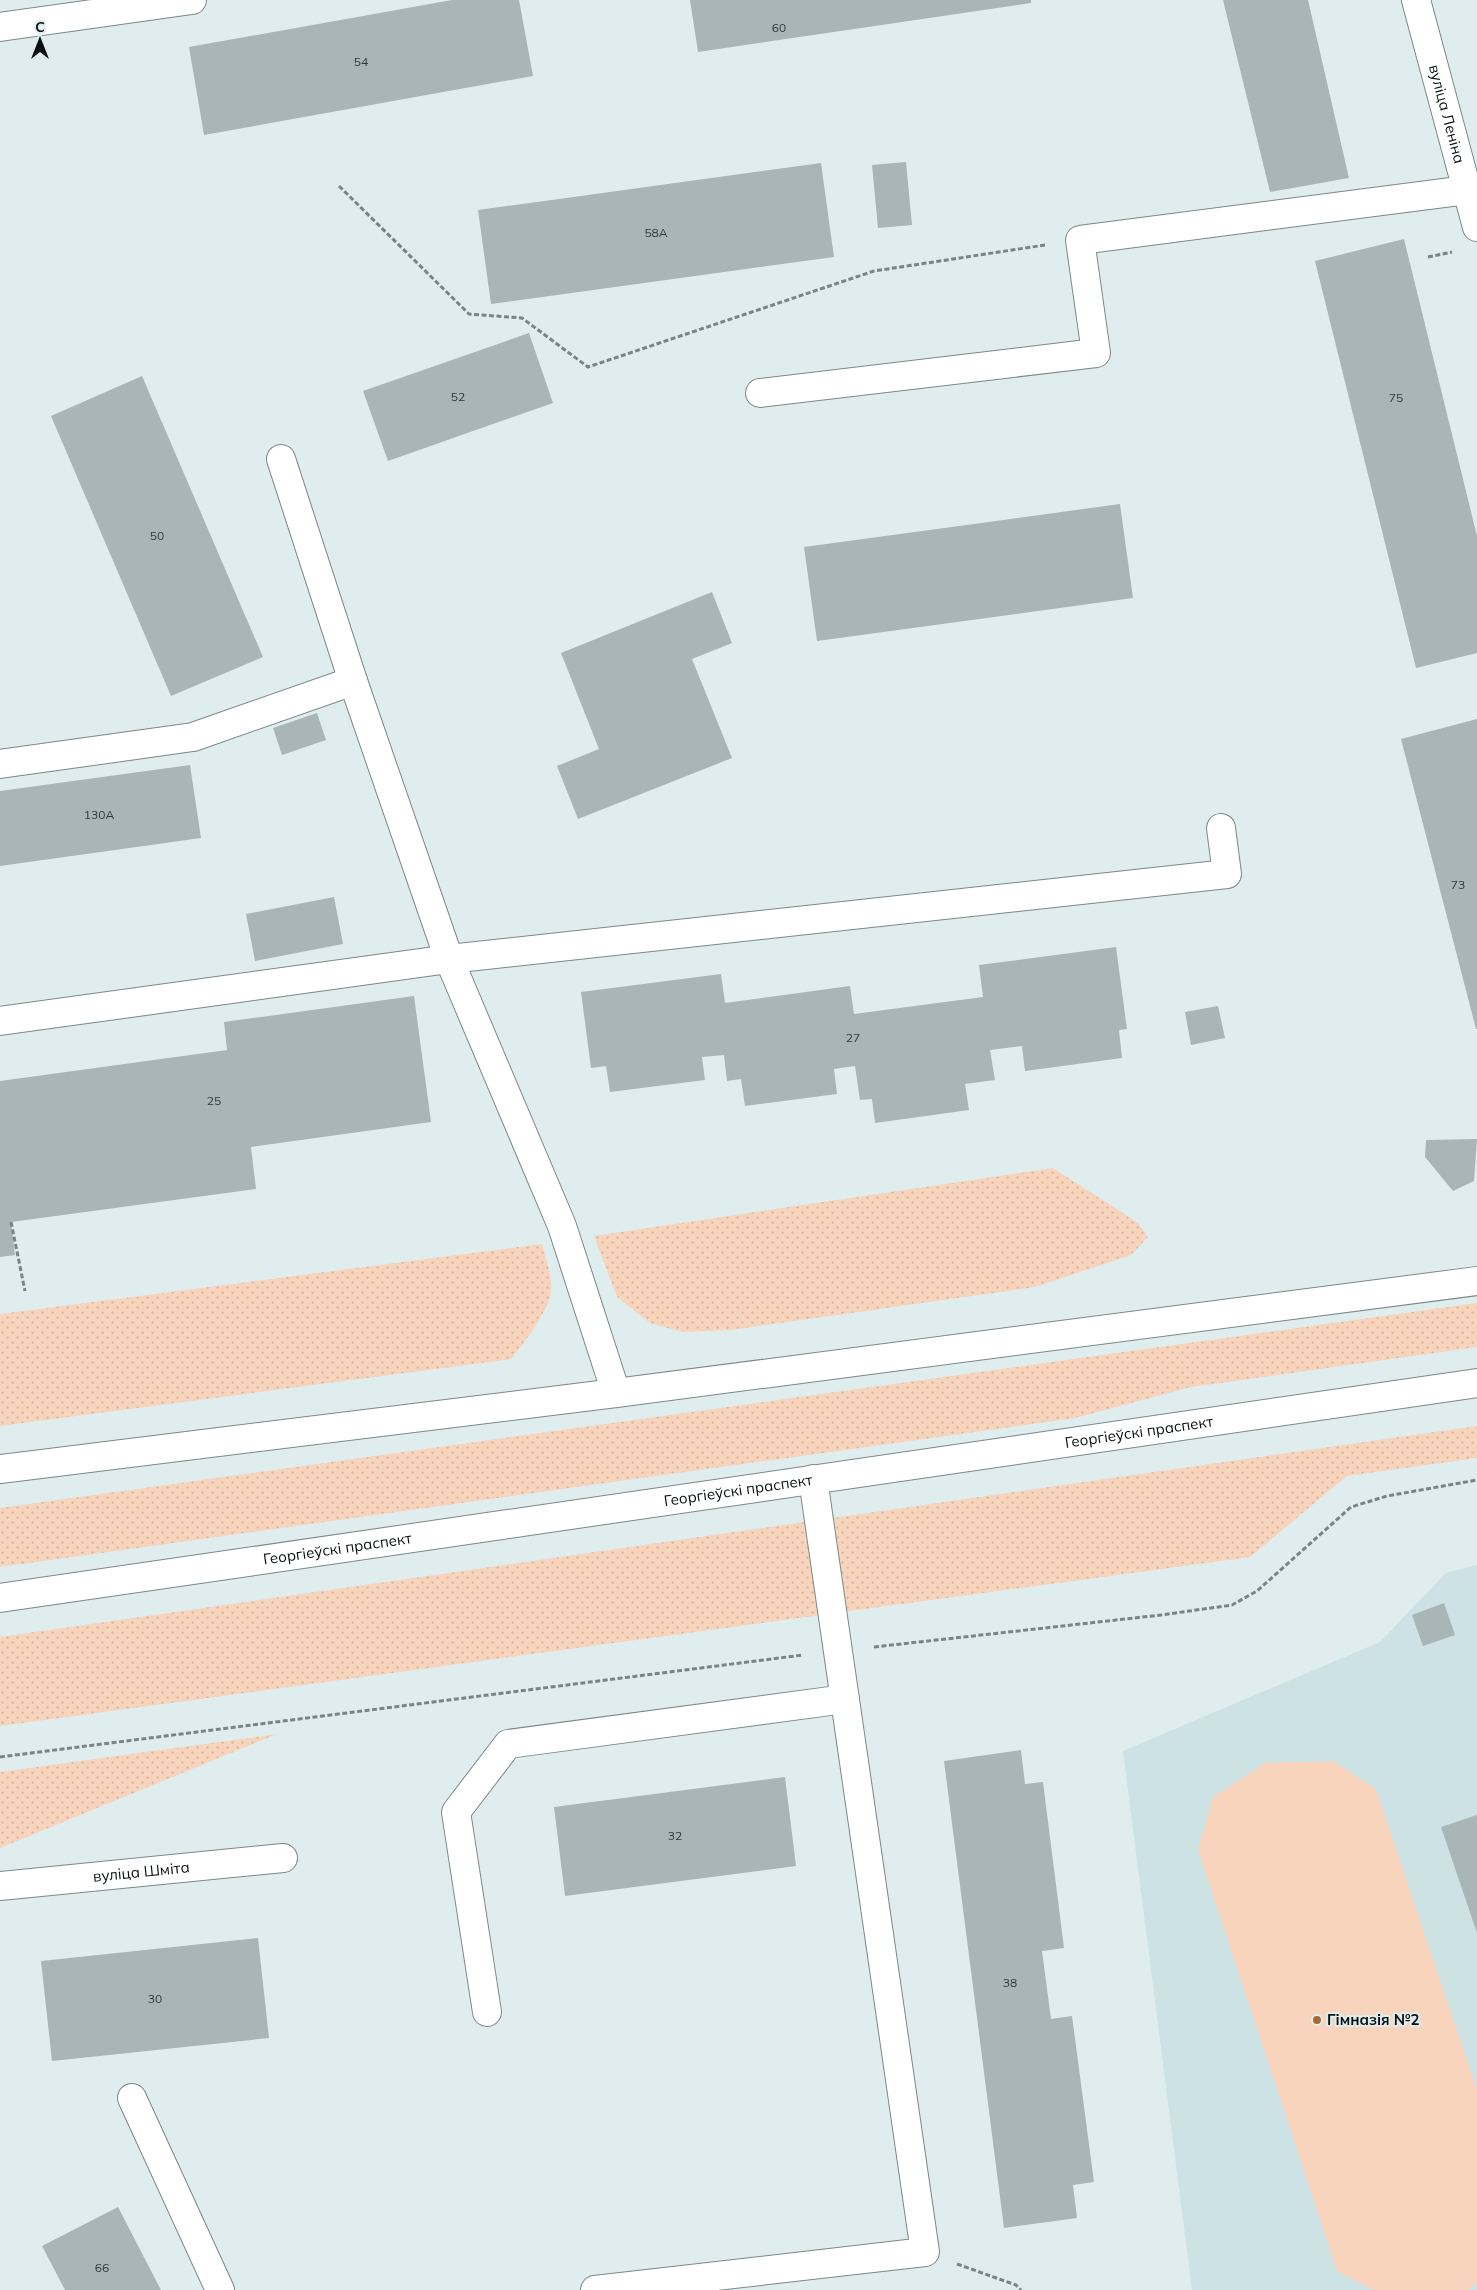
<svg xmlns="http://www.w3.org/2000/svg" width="1477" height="2290" font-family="Mulish,sans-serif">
<defs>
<pattern id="grass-dots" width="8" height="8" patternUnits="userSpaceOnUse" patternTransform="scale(1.25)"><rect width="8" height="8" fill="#f7d4bb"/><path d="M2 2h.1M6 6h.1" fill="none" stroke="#d2b5a0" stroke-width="1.8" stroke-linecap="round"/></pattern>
</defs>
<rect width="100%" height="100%" fill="#dfedee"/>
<path fill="#cce2e4" d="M 1477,1565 L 1477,2290 L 1192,2290 L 1123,1751 L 1380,1642 L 1446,1573 Z"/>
<path fill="url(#grass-dots)" d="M 1053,1168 L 1138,1223 L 1148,1237 L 1131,1255 L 1035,1287 L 731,1330 L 683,1332 L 650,1323 L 617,1297 L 594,1236 Z
M 542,1244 C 546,1260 554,1280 550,1297 C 545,1315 523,1345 511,1359 L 0,1426 L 0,1314 Z
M 1477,1303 L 1477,1347 L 1191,1387 L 1075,1418 L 0,1567 L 0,1508 Z
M 1477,1426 L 1477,1458 L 1347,1476 L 1250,1557 L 0,1726 L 0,1637 Z
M 277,1734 L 0,1848 L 0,1772 Z"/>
<path fill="#f7d4bb" d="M 1333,1761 L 1376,1789 L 1477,2090 L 1477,2282 L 1468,2290 L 1373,2290 L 1337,2271 L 1198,1850 L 1213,1797 L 1265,1763 Z"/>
<path fill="#a9b6b7" d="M 452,0 L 519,0 L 533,76 L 204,135 L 189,47 Z
M 690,0 L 1031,0 L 1031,3 L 698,52 Z
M 1223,0 L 1308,0 L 1349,178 L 1270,192 Z
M 906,162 L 912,225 L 878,228 L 872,165 Z
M 821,163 L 834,257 L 491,304 L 478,210 Z
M 1404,239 L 1477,536 L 1477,653 L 1416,668 L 1315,261 Z
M 529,333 L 553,403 L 388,461 L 363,391 Z
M 142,376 L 263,657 L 171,696 L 51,416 Z
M 1120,504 L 1133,598 L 817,641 L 804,547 Z
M 712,592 L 732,643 L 692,659 L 732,758 L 578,819 L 557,766 L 599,749 L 561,653 Z
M 317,713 L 326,740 L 282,755 L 273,728 Z
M 1477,719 L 1477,1029 L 1476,1029 L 1401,739 Z
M 190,765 L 201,838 L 0,866 L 0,791 Z
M 334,897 L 343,944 L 255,961 L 246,914 Z
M 1116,947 L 1127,1029 L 1119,1030 L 1122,1058 L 1025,1071 L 1022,1046 L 990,1050 L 995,1080 L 965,1084 L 969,1110 L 875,1123 L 872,1099 L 860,1100 L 855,1066 L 834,1069 L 837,1094 L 745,1106 L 741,1079 L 727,1081 L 724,1055 L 702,1057 L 705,1080 L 610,1092 L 606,1066 L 591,1068 L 581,992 L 721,974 L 725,1003 L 850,986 L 854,1014 L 983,997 L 979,965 Z
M 414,996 L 431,1122 L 251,1147 L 256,1189 L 11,1222 L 15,1255 L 0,1257 L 0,1081 L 227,1050 L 224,1022 Z
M 1218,1006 L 1225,1038 L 1191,1045 L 1185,1012 Z
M 1477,1139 L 1474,1181 L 1453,1191 L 1425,1157 L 1426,1140 Z
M 1444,1603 L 1455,1635 L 1423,1646 L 1412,1615 Z
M 1021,1750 L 1025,1784 L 1043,1782 L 1064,1948 L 1042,1951 L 1051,2019 L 1072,2016 L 1094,2182 L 1073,2185 L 1077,2218 L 1004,2228 L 944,1761 Z
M 785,1777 L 796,1866 L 565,1896 L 554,1807 Z
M 1477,1815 L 1477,1933 L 1441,1827 Z
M 258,1938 L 269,2038 L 52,2061 L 41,1961 Z
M 118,2207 L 161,2290 L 65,2290 L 42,2246 Z"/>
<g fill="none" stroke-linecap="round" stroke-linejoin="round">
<defs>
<g id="minor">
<path d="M 0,27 L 192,0"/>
<path d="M 760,393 L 1096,353 L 1080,240 L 1467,190"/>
<path d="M 281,459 L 353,681 L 449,959 L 1227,874 L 1221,828"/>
<path d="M 0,764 L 193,737 L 353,681"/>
<path d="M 0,1021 L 449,959 L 562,1226 L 616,1393"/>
<path id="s1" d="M 0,1886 L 283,1858"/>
<path d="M 487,2012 L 456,1812 L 508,1744 L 845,1699"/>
<path d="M 132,2098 L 220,2290"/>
<path d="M 595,2290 L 925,2252 L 813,1479"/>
</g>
<g id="major">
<path id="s2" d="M 1416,0 L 1477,227"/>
<path d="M 0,1469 L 616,1393 L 1477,1281"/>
<path id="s3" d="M 0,1598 L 1477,1383"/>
</g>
</defs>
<use href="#minor" stroke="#7b8889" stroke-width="30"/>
<use href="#major" stroke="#7b8889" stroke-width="30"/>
<path stroke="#7a8484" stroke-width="3" stroke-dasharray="5 2.5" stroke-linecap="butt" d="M 339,186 L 469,314 L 522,318 L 588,367 L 874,271 L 1045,245
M 1428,257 L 1452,252
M 11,1222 L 25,1291
M 874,1647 L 1161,1615 L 1232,1605 L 1257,1591 L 1351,1507 L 1387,1496 L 1477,1480
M 0,1757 L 803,1655
M 957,2264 L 1016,2285 L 1021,2290"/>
<use href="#minor" stroke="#fff" stroke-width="28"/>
<use href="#major" stroke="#fff" stroke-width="28"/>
</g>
<circle fill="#aa6933" stroke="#dfedee" stroke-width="2" cx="1317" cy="2020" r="5"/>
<g text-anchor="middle" stroke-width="4" stroke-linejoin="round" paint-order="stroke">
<g font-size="12" fill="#313838">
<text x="779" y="32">60</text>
<text x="361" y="66">54</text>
<text x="656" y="237">58А</text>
<text x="458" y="401">52</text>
<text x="1396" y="402">75</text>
<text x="157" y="540">50</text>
<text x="99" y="819">130А</text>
<text x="1458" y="889">73</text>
<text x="853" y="1042">27</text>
<text x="214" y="1105">25</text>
<text x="675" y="1840">32</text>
<text x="1010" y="1987">38</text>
<text x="155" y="2003">30</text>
<text x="102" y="2272">66</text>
</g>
<g font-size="15" fill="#090e0e" stroke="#dfedee">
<text dy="5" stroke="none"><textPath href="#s2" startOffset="118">вуліца Леніна</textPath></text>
<text dy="5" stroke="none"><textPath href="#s3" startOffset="1151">Георгіеўскі праспект</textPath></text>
<text dy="5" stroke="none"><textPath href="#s3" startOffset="746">Георгіеўскі праспект</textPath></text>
<text dy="5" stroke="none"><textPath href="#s3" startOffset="341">Георгіеўскі праспект</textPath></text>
<text dy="5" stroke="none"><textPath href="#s1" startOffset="142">вуліца Шміта</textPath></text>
</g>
<g font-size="15" font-weight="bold" fill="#090e0e" stroke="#dfedee" text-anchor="start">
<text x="1327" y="2025">Гімназія №2</text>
</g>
</g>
<g transform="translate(40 40)" stroke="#dfedee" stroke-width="4" paint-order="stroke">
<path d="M0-4L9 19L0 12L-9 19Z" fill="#090e0e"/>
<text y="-8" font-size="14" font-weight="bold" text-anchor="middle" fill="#090e0e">С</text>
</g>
</svg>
